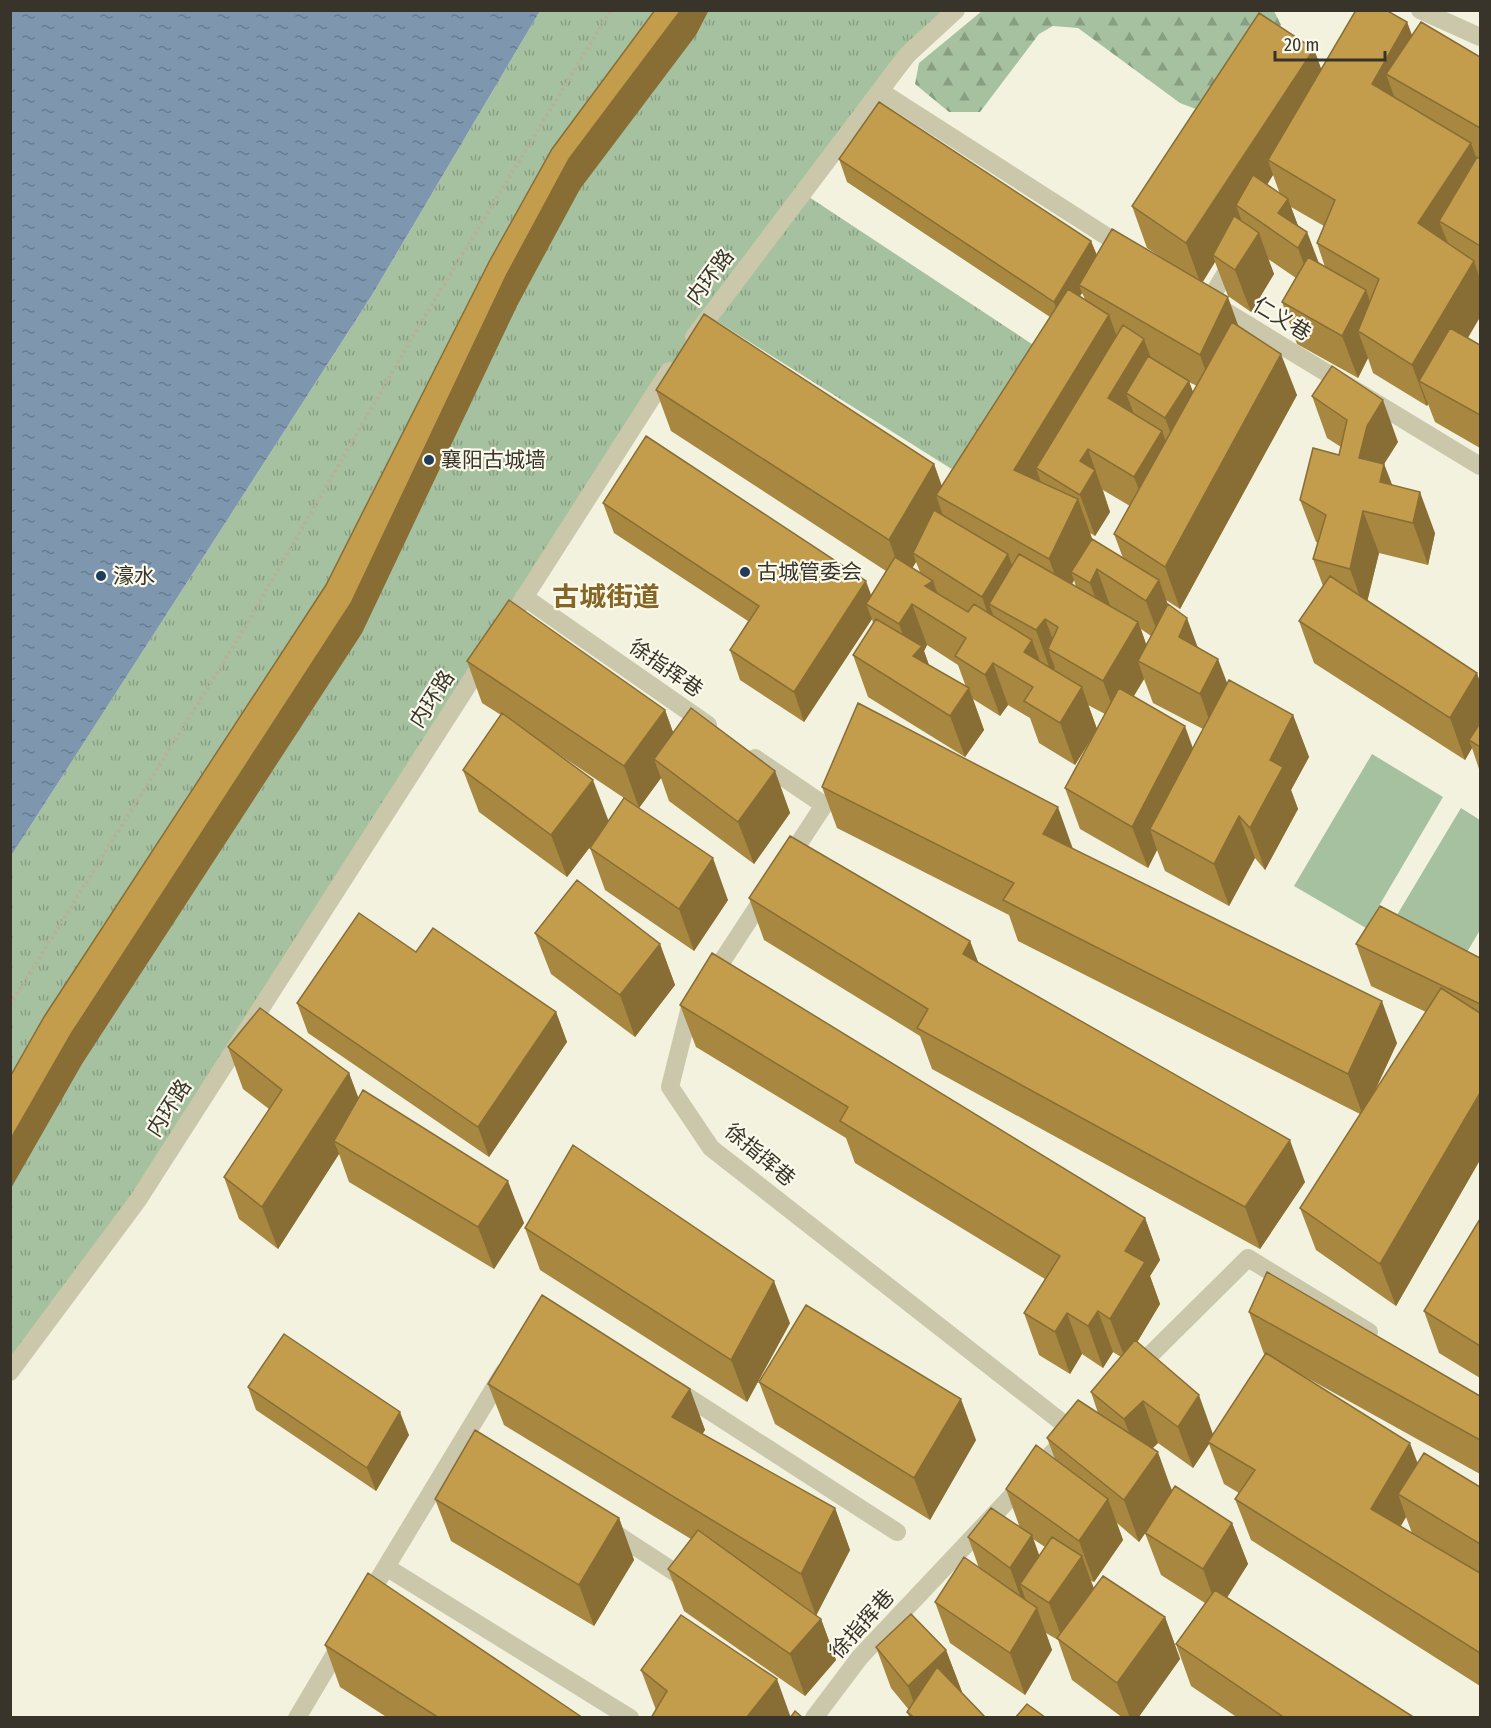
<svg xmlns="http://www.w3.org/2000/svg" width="1491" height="1728" font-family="'Fira Sans Condensed','Noto Sans SC',sans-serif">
<defs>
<pattern id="forest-firs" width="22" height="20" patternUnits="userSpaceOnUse" patternTransform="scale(1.5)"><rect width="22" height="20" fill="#a6c19f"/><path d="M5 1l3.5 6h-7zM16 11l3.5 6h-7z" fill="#889e82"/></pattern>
<pattern id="park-tufts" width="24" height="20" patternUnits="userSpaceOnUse" patternTransform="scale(1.5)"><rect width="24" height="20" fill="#a6c19f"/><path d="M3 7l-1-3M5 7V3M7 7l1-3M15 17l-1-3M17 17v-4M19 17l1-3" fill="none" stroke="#889e82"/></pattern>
<pattern id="water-ripples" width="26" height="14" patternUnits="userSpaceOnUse" patternTransform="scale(1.5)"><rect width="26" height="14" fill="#7e97af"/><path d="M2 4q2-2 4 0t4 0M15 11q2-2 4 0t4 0" fill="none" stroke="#687c8f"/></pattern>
</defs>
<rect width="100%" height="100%" fill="#f2f2de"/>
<path fill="url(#forest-firs)" d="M 982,11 L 1274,11 L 1281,25 L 1226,104 L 1209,114 L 1180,103 L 1078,28 L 1053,26 L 1039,34 L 980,112 L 949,112 L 915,84 L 919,63 Z"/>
<path fill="url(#park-tufts)" d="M 540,11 L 956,11 L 803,193 L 1047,354 L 969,480 L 710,317 L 138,1200 L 11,1372 L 11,856 L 372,295 Z"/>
<path fill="#a6c19f" d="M 1372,754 L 1443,797 L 1366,928 L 1294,886 Z
M 1461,808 L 1480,820 L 1480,930 L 1456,971 L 1388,930 Z"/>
<path fill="url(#water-ripples)" d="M 11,10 L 540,11 L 372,295 L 11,856 Z"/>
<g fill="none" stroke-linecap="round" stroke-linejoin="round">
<path stroke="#b6b295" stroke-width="4" stroke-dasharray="3 3" stroke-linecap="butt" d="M 10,1005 L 238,639 L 422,321 L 611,10"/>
<path stroke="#cac7aa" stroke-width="18" d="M 1420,10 L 1480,37
M 880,91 L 1128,250
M 1209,301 L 1234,259
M 1215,305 L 1480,466
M 694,337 L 907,55 L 956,10
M 524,597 L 708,725
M 506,626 L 669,371
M 755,758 L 824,805 L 788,860
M 711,978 L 766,894
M 696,1002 L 689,1011 L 670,1087 L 711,1148 L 1073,1431 L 860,1657 L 814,1718
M 1134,1371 L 1248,1258 L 1369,1332
M 10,1372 L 138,1200 L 486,657
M 674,1388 L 897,1532
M 607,1528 L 682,1577
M 386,1567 L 630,1718
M 366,1600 L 504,1372
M 297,1718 L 342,1642"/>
</g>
<path fill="#a88741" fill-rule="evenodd" d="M 1407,22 L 1412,35 L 1480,57 L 1480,317 L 1468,338 L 1480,345 L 1480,448 L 1435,422 L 1428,404 L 1427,406 L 1373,373 L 1368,358 L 1358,378 L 1297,344 L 1282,302 L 1296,278 L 1268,259 L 1274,274 L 1251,312 L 1228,296 L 1215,262 L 1202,282 L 1297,395 L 1180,609 L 1166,600 L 1168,605 L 1198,647 L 1228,684 L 1293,715 L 1309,757 L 1291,790 L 1298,809 L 1265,870 L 1255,858 L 1229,906 L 1165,871 L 1157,850 L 1148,868 L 1080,829 L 1065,788 L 1095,733 L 1075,765 L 1039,743 L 1030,718 L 1008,705 L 1000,716 L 973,699 L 984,730 L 965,757 L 868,697 L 853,655 L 873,623 L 872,619 L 804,722 L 740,680 L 730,650 L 748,621 L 614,533 L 603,503 L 871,595 L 886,571 L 671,431 L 656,390 L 934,464 L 942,486 L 1050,317 L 847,182 L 839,159 L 1091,241 L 1097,255 L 1168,262 L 1147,248 L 1132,206 L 1314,49 L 1321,70 ZM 1273,175 L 1280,194 L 1267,185 ZM 1291,207 L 1324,226 L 1317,243 L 1325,267 L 1319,263 L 1307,232 L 1298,226 ZM 1082,293 L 1085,299 L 1080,296 ZM 1189,382 L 1197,386 L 1193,392 ZM 1103,490 L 1130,506 L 1114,534 L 1123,558 L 1092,539 L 1090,533 L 1095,536 L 1110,512 ZM 916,562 L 920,572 L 912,568 ZM 1074,580 L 1076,587 L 1072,584 ZM 1141,629 L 1151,636 L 1146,644 ZM 927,645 L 958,665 L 966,687 L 929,665 L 924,651 ZM 1144,679 L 1153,703 L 1203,729 L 1193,748 L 1134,696 ZM 1088,705 L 1105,714 L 1097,729 Z
M 1312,396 L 1398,442 L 1384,464 L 1392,485 L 1435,533 L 1428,565 L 1379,553 L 1367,600 L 1477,673 L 1480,683 L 1480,772 L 1472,748 L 1465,760 L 1314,663 L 1299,621 L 1323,586 L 1313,559 L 1318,543 L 1316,542 L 1300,500 L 1339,455 L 1341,447 L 1327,438 Z
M 467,661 L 665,710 L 673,732 L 775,771 L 790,813 L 754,864 L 669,801 L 661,778 L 639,808 L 728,900 L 694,951 L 605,890 L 590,848 L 600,834 L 567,877 L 479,812 L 463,770 L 501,715 L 482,703 ZM 551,749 L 624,798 L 608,821 Z
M 822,787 L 1073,849 L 1397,1043 L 1373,1095 L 1426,1012 L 1371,986 L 1356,944 L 1480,958 L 1480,1160 L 1396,1306 L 1316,1250 L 1300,1208 L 1360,1114 L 1018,941 L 1009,915 L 837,828 Z
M 749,898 L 970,941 L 978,962 L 1305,1182 L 1260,1249 L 932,1069 L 920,1036 L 764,940 Z
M 535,933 L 660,944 L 675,985 L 635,1037 L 551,974 Z
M 416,952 L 556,1012 L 567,1042 L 489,1157 L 308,1033 L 297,1003 Z
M 680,1005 L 1145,1218 L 1160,1260 L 1150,1276 L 1160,1304 L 1137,1342 L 1213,1435 L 1265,1354 L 1264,1354 L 1249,1312 L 1480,1396 L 1480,1474 L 1293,1370 L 1418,1463 L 1480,1487 L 1480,1686 L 1251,1540 L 1235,1499 L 1239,1493 L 1224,1484 L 1209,1444 L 1193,1468 L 1158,1443 L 1153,1448 L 1172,1490 L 1232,1523 L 1248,1564 L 1227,1598 L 1415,1718 L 1238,1718 L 1191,1686 L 1176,1644 L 1205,1603 L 1161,1575 L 1145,1533 L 1147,1530 L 1139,1542 L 1117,1523 L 1123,1540 L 1094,1582 L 1091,1581 L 1094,1588 L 1165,1617 L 1180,1659 L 1138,1718 L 1123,1718 L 1072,1680 L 1058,1640 L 1046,1633 L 1052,1650 L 1025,1695 L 950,1643 L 935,1602 L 979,1568 L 968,1537 L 1020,1528 L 1006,1489 L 1055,1459 L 1047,1438 L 1098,1413 L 1091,1392 L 1121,1357 L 1113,1352 L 1103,1368 L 1082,1354 L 1070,1374 L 1039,1355 L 1024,1313 L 1045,1279 L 855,1163 L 846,1138 L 696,1047 ZM 1406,1517 L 1412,1533 L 1401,1526 ZM 1033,1539 L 1045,1547 L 1039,1556 Z
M 228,1047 L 349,1073 L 359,1099 L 524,1223 L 494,1269 L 349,1182 L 339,1154 L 278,1249 L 239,1219 L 224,1177 L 269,1109 L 243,1089 Z
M 1480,1219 L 1480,1378 L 1439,1353 L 1424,1311 Z
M 525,1228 L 790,1323 L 747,1402 L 540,1270 Z
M 759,1382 L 976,1440 L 930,1520 L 775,1424 Z
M 488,1384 L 690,1389 L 705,1430 L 702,1434 L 835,1508 L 850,1550 L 816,1615 L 821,1619 L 836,1660 L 805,1696 L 684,1611 L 668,1569 L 691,1539 L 504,1425 Z
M 248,1387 L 409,1435 L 376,1491 L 256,1410 Z
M 435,1499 L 619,1518 L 634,1560 L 594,1626 L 451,1541 Z
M 325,1645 L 583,1718 L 388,1718 L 340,1687 Z
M 876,1647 L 946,1650 L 962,1692 L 961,1692 L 984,1718 L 910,1718 L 907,1712 L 909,1710 L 891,1688 Z
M 641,1670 L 791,1716 L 656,1710 Z"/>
<path fill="#886e35" d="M 681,10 L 709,10 L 696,35 L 580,189 L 517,306 L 362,633 L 82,1064 L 10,1190 L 10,1140 L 569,159 Z
M 1407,22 L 1422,64 L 1386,74 L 1398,107 L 1372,84 Z
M 1314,49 L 1329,90 L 1268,160 L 1273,175 L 1248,214 L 1236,205 L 1242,222 L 1213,255 L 1215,262 L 1201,285 L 1186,243 Z
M 1471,143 L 1480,168 L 1439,221 L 1448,243 L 1418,223 Z
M 1288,199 L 1303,239 L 1307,232 L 1322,273 L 1313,290 L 1298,248 L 1278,213 Z
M 1259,233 L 1274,274 L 1251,312 L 1235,270 Z
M 1091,241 L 1100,264 L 1079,285 L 1082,293 L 1062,325 L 1054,302 Z
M 1474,261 L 1480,279 L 1480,317 L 1436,390 L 1419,381 L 1428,404 L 1427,406 L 1412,365 Z
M 1366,290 L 1381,332 L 1358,331 L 1368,358 L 1358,378 L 1342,336 Z
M 1228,297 L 1243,339 L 1215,397 L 1200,355 Z
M 1109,315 L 1124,356 L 1036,468 L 1043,488 L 1014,470 Z
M 1144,339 L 1159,380 L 1126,393 L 1136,420 L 1108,398 Z
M 1281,354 L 1297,395 L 1180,609 L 1165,567 Z
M 1189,381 L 1204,422 L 1181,460 L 1165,418 Z
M 1383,400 L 1398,442 L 1382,467 L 1359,458 L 1367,426 Z
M 1162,431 L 1178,472 L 1150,518 L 1134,477 Z
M 1088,449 L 1110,512 L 1095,536 L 1080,495 L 1080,461 Z
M 934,464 L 947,502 L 936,495 L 943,516 L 913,553 L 916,562 L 904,582 L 889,540 Z
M 1384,464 L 1400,505 L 1380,482 Z
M 1420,492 L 1435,533 L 1428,565 L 1413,523 Z
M 1078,499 L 1093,541 L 1071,572 L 1074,580 L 1064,600 L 1049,559 Z
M 1363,511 L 1379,553 L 1365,611 L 1350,569 Z
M 1008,554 L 1023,596 L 989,604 L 1000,633 L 997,639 L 982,597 Z
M 1097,569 L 1112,611 L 1105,625 L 1090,583 Z
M 1159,580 L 1174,621 L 1161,642 L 1146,601 Z
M 866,581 L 877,611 L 866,604 L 872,619 L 804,722 L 794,692 Z
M 933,581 L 948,622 L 925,586 Z
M 912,604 L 927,645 L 924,651 L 937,688 L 914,666 L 899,624 Z
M 1187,618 L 1202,659 L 1179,637 Z
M 1045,619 L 1059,655 L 1048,649 L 1055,668 L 1051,672 L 1036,630 Z
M 1138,622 L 1153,663 L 1138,661 L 1144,679 L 1118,722 L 1103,681 Z
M 1032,640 L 1047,681 L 1024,652 Z
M 1218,659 L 1234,701 L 1215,736 L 1200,694 Z
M 993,663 L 1008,705 L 1000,716 L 985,675 Z
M 1477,673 L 1480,683 L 1480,734 L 1469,740 L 1472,748 L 1465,760 L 1450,718 Z
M 1082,687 L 1097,729 L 1075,765 L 1060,723 Z
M 969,688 L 984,730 L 965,757 L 950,716 Z
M 665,710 L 680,752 L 654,759 L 661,778 L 639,808 L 624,766 Z
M 1293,715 L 1309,757 L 1291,790 L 1298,809 L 1265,870 L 1250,828 L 1270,760 Z
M 1185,726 L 1200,768 L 1150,829 L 1157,850 L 1148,868 L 1132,827 Z
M 775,771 L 790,813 L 754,864 L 738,822 Z
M 593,780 L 609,822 L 567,877 L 551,835 Z
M 1058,807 L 1073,849 L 1043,834 Z
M 1239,816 L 1255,858 L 1229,906 L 1214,864 Z
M 713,858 L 728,900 L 694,951 L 679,909 Z
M 970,941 L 986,983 L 963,954 Z
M 660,944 L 675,985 L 635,1037 L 620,995 Z
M 1382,1001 L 1397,1043 L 1363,1116 L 1348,1074 Z
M 556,1012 L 567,1042 L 489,1157 L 478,1127 Z
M 349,1073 L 364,1114 L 334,1141 L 339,1154 L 278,1249 L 262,1207 Z
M 1480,1093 L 1480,1160 L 1396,1306 L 1380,1264 Z
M 1290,1140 L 1305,1182 L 1260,1249 L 1245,1207 Z
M 508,1181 L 524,1223 L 494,1269 L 478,1227 Z
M 1145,1218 L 1160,1260 L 1150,1276 L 1160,1304 L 1126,1361 L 1110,1319 L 1125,1251 Z
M 774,1281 L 790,1323 L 747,1402 L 731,1360 Z
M 1098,1311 L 1113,1352 L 1103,1368 L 1088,1326 Z
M 1067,1313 L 1082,1354 L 1070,1374 L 1055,1332 Z
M 690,1389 L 705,1430 L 687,1458 L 672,1417 Z
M 1199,1395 L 1214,1437 L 1208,1442 L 1209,1444 L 1193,1468 L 1178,1427 Z
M 961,1399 L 976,1440 L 930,1520 L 914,1478 Z
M 1143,1401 L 1158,1443 L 1139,1460 L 1124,1419 Z
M 400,1412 L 409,1435 L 376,1491 L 367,1468 Z
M 1410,1443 L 1426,1485 L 1398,1494 L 1406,1517 L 1386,1550 L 1371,1509 Z
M 1158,1452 L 1173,1494 L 1139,1542 L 1124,1500 Z
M 1108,1499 L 1123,1540 L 1094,1582 L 1079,1541 Z
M 835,1508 L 850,1550 L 816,1616 L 801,1574 Z
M 619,1518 L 634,1560 L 594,1626 L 579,1585 Z
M 1232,1523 L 1248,1564 L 1218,1611 L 1203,1569 Z
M 1032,1535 L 1047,1577 L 1020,1584 L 1028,1606 L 1025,1609 L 1010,1568 Z
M 1082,1556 L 1097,1598 L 1064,1644 L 1049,1603 Z
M 1037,1608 L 1052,1650 L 1025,1695 L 1010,1653 Z
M 1165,1617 L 1180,1659 L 1138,1718 L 1130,1718 L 1117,1683 Z
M 821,1619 L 836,1660 L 805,1696 L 790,1654 Z
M 946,1650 L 962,1692 L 934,1718 L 919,1718 L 908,1686 Z
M 777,1679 L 791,1718 L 746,1718 Z"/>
<path fill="#c39d4c" stroke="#886e35" stroke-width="1.5" d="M 655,10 L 681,10 L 569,159 L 506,276 L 351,603 L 71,1034 L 10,1140 L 10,1077 L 44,1017 L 326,585 L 489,262 L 552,149 Z
M 1356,10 L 1386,10 L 1407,22 L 1372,84 L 1471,143 L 1418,223 L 1474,261 L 1412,365 L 1358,331 L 1379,279 L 1317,243 L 1335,200 L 1268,160 Z
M 1259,13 L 1314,49 L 1186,243 L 1132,206 Z
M 1421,22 L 1480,57 L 1480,128 L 1386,74 Z
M 879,102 L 1091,241 L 1054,302 L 839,159 Z
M 1477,157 L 1480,159 L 1480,246 L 1439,221 Z
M 1253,175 L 1288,199 L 1278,213 L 1307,232 L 1298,248 L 1236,205 Z
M 1234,216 L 1259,233 L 1235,270 L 1213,255 Z
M 1112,229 L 1228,297 L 1200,355 L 1079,285 Z
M 1308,257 L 1366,290 L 1342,336 L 1282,302 Z
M 1068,289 L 1109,315 L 1014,470 L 1078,499 L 1049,559 L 936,495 Z
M 704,314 L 934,464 L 889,540 L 656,390 Z
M 1232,322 L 1281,354 L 1165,567 L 1114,534 Z
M 1123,325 L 1144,339 L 1108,398 L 1162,431 L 1134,477 L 1088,449 L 1080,461 L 1095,470 L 1080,495 L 1036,468 Z
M 1450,328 L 1480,345 L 1480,415 L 1419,381 Z
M 1148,356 L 1189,381 L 1165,418 L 1126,393 Z
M 1332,366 L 1383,400 L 1367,426 L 1359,458 L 1384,464 L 1380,482 L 1420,492 L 1413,523 L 1363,511 L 1350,569 L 1313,559 L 1326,515 L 1300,500 L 1313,448 L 1339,455 L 1347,420 L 1312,396 Z
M 646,436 L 866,581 L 794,692 L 730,650 L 759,606 L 603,503 Z
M 934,510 L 1008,554 L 982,597 L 913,553 Z
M 1092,539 L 1159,580 L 1146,601 L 1097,569 L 1090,583 L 1071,572 Z
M 1019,554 L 1138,622 L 1103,681 L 1048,649 L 1058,627 L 1045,619 L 1036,630 L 989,604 Z
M 895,557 L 933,581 L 925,586 L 968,612 L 974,604 L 1032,640 L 1024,652 L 1082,687 L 1060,723 L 1024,701 L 1033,687 L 993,663 L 985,675 L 955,656 L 966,638 L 912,604 L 899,624 L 866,604 Z
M 1330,576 L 1477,673 L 1450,718 L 1299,621 Z
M 509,600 L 665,710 L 624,766 L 467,661 Z
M 1168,604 L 1187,618 L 1179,637 L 1218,659 L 1200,694 L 1138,661 Z
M 876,619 L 922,646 L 913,656 L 969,688 L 950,716 L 853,655 Z
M 1229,680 L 1293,715 L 1270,760 L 1283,767 L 1250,828 L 1239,816 L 1214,864 L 1150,829 Z
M 1119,688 L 1185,726 L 1132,827 L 1065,788 Z
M 858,703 L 1058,807 L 1043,834 L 1382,1001 L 1348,1074 L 1003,900 L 1014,883 L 822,787 Z
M 691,708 L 775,771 L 738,822 L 654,759 Z
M 502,713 L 593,780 L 551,835 L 463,770 Z
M 1480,723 L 1480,747 L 1469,740 Z
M 624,798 L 713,858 L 679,909 L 590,848 Z
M 790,836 L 970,941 L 963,954 L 1290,1140 L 1245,1207 L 917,1028 L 928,1009 L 749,898 Z
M 577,880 L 660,944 L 620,995 L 535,933 Z
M 1380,906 L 1480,958 L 1480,1004 L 1356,944 Z
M 359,913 L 416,952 L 433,928 L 556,1012 L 478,1127 L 297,1003 Z
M 712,953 L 1145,1218 L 1125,1251 L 1145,1262 L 1110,1319 L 1098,1311 L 1088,1326 L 1067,1313 L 1055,1332 L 1024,1313 L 1060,1256 L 840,1121 L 848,1107 L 680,1005 Z
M 1441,988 L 1480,1013 L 1480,1093 L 1380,1264 L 1300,1208 Z
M 260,1008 L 349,1073 L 262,1207 L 224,1177 L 282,1090 L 228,1047 Z
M 363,1090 L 508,1181 L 478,1227 L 334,1141 Z
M 573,1145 L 774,1281 L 731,1360 L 525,1228 Z
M 1480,1219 L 1480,1346 L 1424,1311 Z
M 1267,1272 L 1480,1396 L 1480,1440 L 1249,1312 Z
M 542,1295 L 690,1389 L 672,1417 L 835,1508 L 801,1574 L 488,1384 Z
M 806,1305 L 961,1399 L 914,1478 L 759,1382 Z
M 284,1334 L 400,1412 L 367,1468 L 248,1387 Z
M 1135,1340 L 1199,1395 L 1178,1427 L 1143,1401 L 1124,1419 L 1091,1392 Z
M 1266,1353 L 1410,1443 L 1371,1509 L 1480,1573 L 1480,1653 L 1235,1499 L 1255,1470 L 1208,1442 Z
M 1078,1400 L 1158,1452 L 1124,1500 L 1047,1438 Z
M 475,1430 L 619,1518 L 579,1585 L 435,1499 Z
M 1036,1445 L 1108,1499 L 1079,1541 L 1006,1489 Z
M 1424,1453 L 1480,1487 L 1480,1544 L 1398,1494 Z
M 1175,1486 L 1232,1523 L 1203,1569 L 1145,1533 Z
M 991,1508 L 1032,1535 L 1010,1568 L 968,1537 Z
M 698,1530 L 821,1619 L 790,1654 L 668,1569 Z
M 1052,1537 L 1082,1556 L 1049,1603 L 1020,1584 Z
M 964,1557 L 1037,1608 L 1010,1653 L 935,1602 Z
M 368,1573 L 583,1718 L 439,1718 L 325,1645 Z
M 1103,1576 L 1165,1617 L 1117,1683 L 1057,1638 Z
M 1215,1590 L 1415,1718 L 1285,1718 L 1176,1644 Z
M 911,1614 L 946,1650 L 908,1686 L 876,1647 Z
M 681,1615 L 777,1679 L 746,1718 L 651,1718 L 667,1691 L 641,1670 Z
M 937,1667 L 984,1716 L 983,1718 L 915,1718 L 907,1712 Z
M 1027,1704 L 1046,1718 L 1015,1718 Z
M 795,1711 L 803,1718 L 790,1718 Z"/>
<g fill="#203c59" stroke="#faf9eb" stroke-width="2">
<circle cx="429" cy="460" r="6"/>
<circle cx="745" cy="572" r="6"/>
<circle cx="101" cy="576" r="6"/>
</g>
<g text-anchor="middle" stroke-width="4.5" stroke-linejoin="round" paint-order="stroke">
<g font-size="21" fill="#38342a" stroke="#faf9eb">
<text transform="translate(710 277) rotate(-53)" y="7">内环路</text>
<text transform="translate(1282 319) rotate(31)" y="7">仁义巷</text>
<text transform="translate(666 668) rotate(35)" y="7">徐指挥巷</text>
<text transform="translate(432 699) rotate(-57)" y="7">内环路</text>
<text transform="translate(169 1108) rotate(-57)" y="7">内环路</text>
<text transform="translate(760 1155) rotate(40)" y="7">徐指挥巷</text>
<text transform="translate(862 1624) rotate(-48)" y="7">徐指挥巷</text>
</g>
<g font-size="21" fill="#38342a" stroke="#faf9eb" text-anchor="start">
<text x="441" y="467">襄阳古城墙</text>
<text x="757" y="579">古城管委会</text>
<text x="113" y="583">濠水</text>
</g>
<g font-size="27" font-weight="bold" fill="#856625" stroke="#faf9eb">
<text x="606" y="606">古城街道</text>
</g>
</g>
<rect width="1491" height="1728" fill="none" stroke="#38342a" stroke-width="24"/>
<path d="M1275 51v9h110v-9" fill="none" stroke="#38342a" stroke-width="3"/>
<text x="1284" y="51" font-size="18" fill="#38342a" stroke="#faf9eb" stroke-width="4.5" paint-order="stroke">20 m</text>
</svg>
